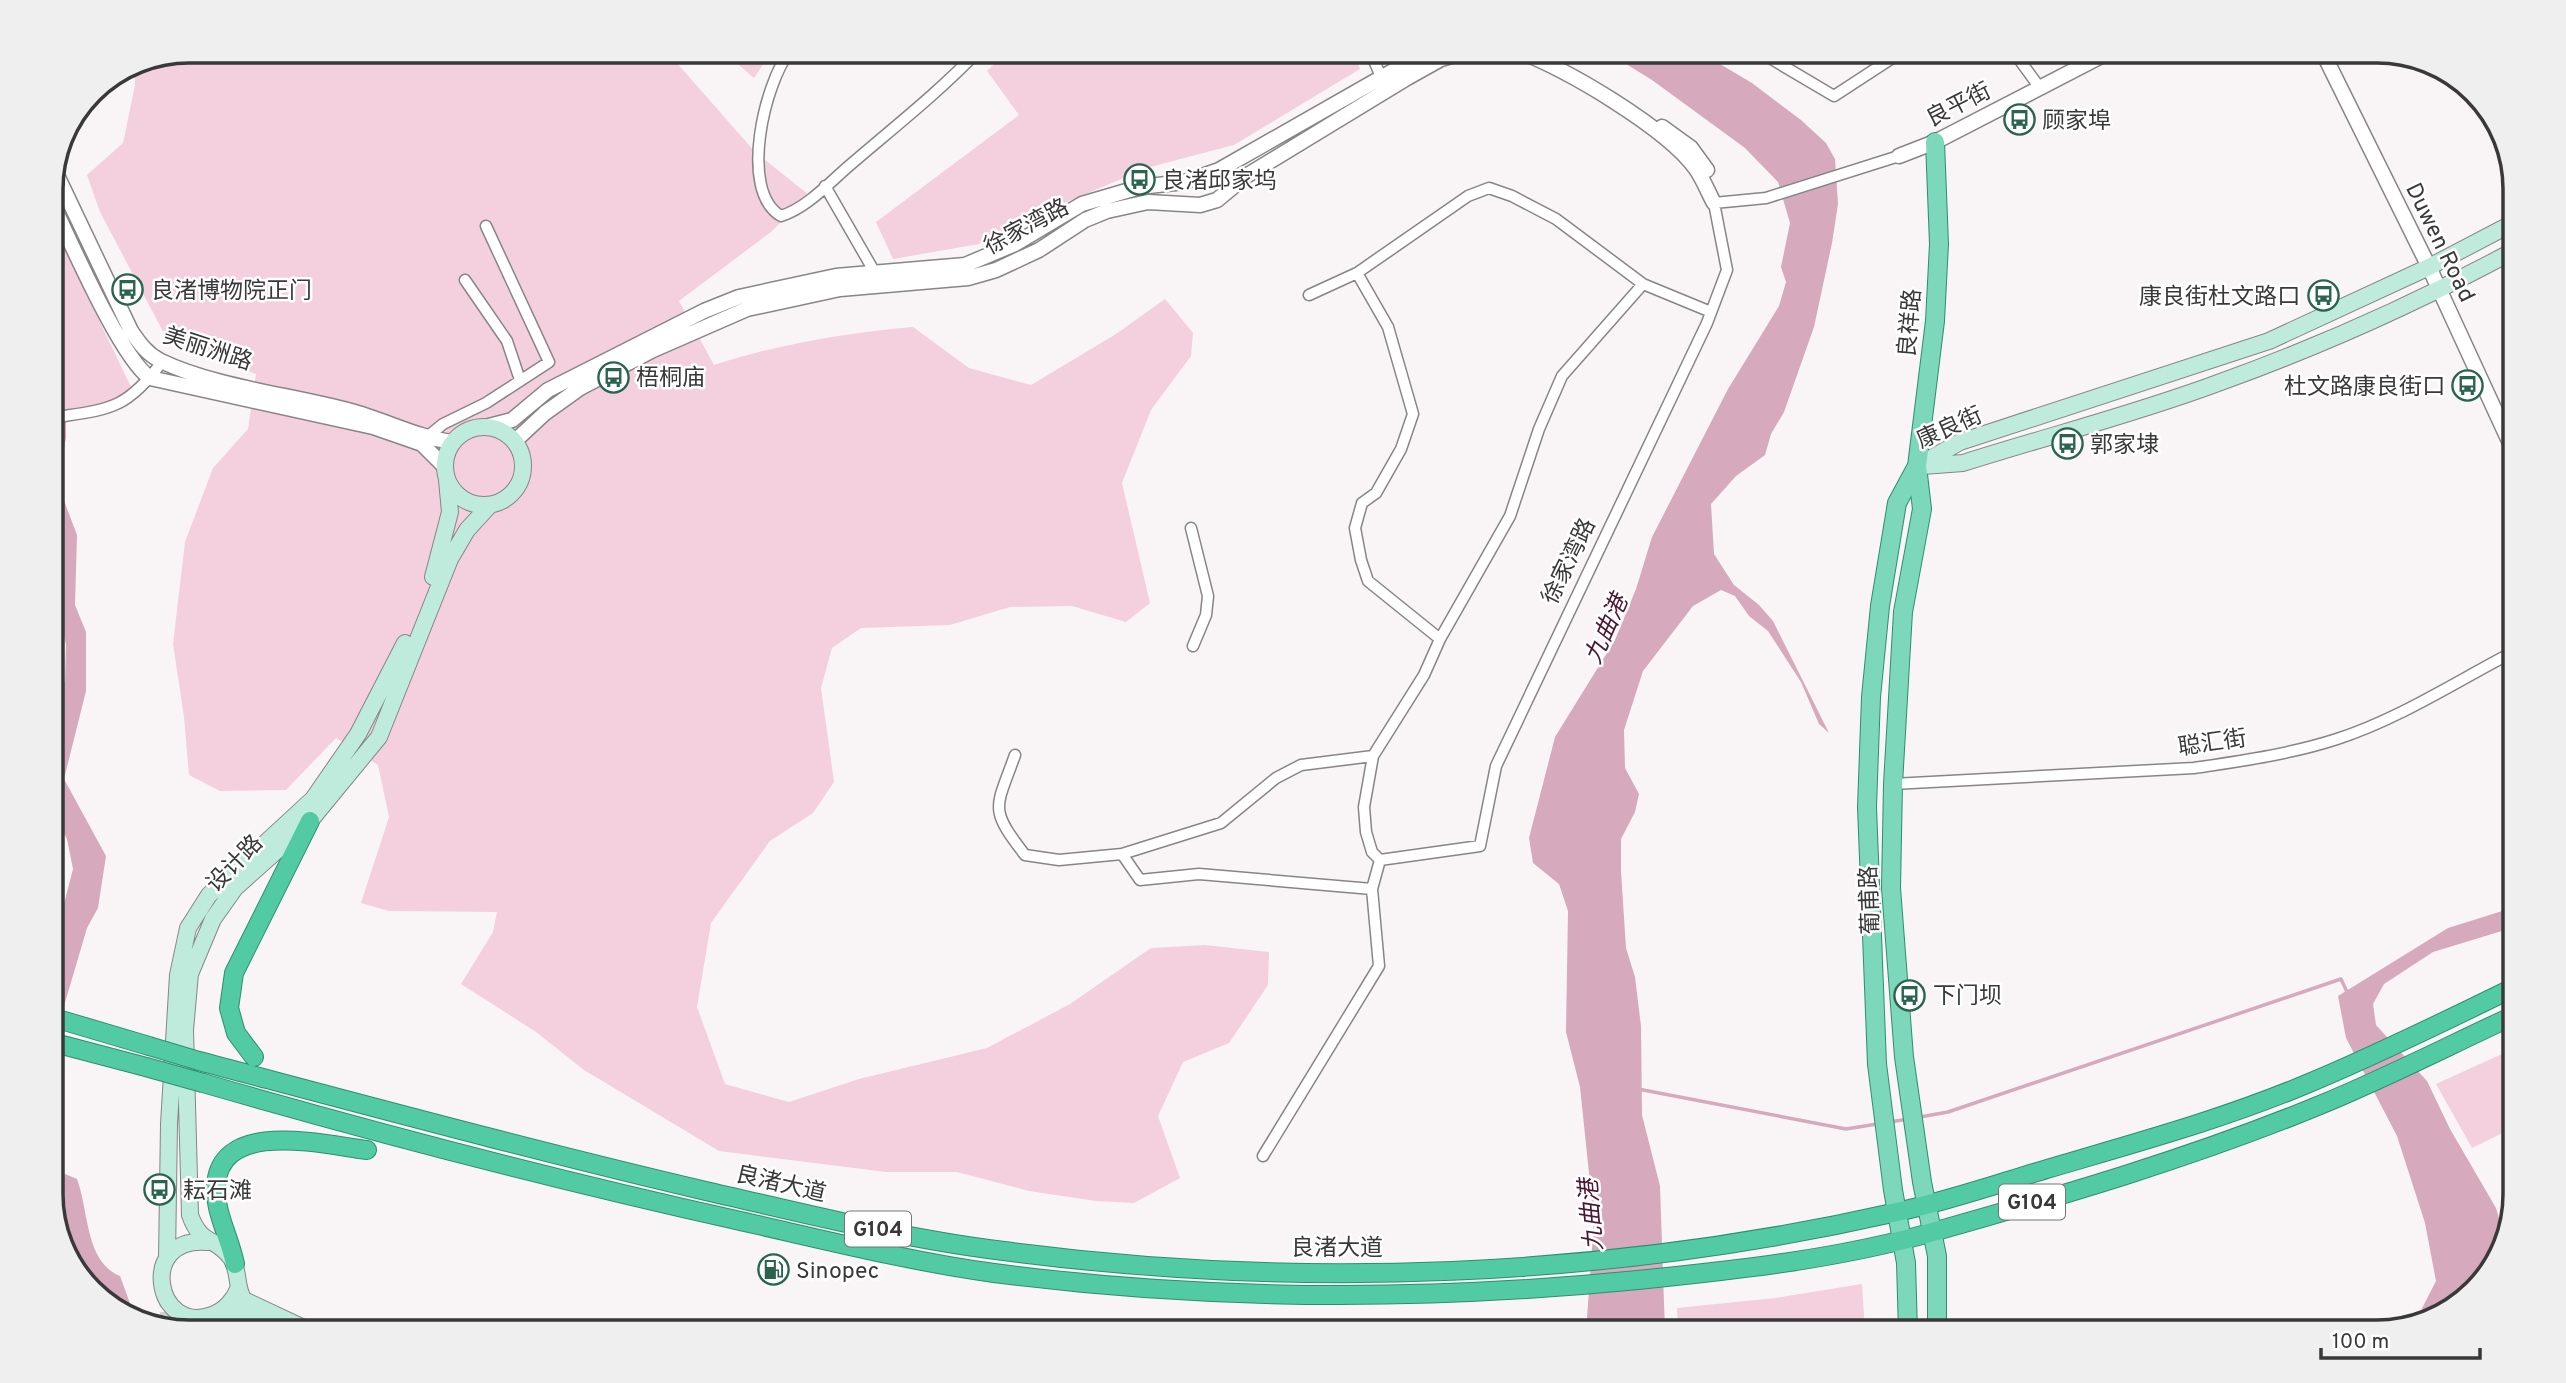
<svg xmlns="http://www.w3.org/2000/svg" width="2566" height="1383" font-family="Overpass,'Noto Sans SC',sans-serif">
<rect width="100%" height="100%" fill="#f9f5f7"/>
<path fill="#f4cfde" d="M 189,51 L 772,51 L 754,78 L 725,53 L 669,54 L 755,152 L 809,195 L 771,232 L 679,301 L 714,365 C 780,344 844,333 913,327 L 969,368 L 1031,385 L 1116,334 L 1165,299 L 1193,333 L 1191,356 L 1151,410 L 1122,483 L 1150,603 L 1126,622 L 1072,606 L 1010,607 L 950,625 L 861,628 L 832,648 L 821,688 L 834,782 L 813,813 L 770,841 L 711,923 L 697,1007 L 725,1084 L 789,1102 L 859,1079 L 987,1048 L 1070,1004 L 1151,948 L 1205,945 L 1269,952 L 1268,985 L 1229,1043 L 1183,1062 L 1158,1116 L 1180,1178 L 1134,1203 L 1096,1201 L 1029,1191 L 957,1172 L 886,1172 L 719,1151 L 584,1070 L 536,1032 L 461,984 L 493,932 L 497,912 L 389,911 L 361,903 L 389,817 L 378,765 L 336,738 L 286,790 L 220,791 L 189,775 L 184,717 L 173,644 L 185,542 L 213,468 L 248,429 L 256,374 L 168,341 L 100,212 L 87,175 L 123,143 L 135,85 L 134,62 Z
M 1007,51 L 1353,51 L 1360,69 L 1234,145 L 1150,167 L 1045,211 L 979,244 L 893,259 L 876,222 L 1019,115 L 987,71 Z
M 51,220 L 132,389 L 128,398 L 51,419 Z
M 2515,1048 L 2515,1127 L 2472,1148 L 2436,1084 Z
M 1862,1284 L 1865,1332 L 1678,1332 L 1677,1308 L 1775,1298 Z"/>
<path fill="#d6a9bc" d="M 1605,51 L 1698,51 L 1752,83 L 1801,120 L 1826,143 L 1835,159 L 1838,204 L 1832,243 L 1814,327 L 1784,412 L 1771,434 L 1765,455 L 1736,476 L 1711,504 L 1714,554 L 1734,585 L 1759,605 L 1773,621 L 1829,733 L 1819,724 L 1801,682 L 1768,631 L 1749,616 L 1735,596 L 1721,590 L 1693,606 L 1643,671 L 1624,730 L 1625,768 L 1639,794 L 1635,812 L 1621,839 L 1621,871 L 1626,948 L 1635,977 L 1641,1026 L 1642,1115 L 1660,1186 L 1665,1332 L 1586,1332 L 1594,1221 L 1580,1087 L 1566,1032 L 1568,911 L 1559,884 L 1533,863 L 1529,838 L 1555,737 L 1615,640 L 1636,589 L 1652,537 L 1728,389 L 1779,306 L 1786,282 L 1781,267 L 1790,223 L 1778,182 L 1745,148 L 1652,80 Z
M 51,376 L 66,423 L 66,438 L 57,482 L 77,535 L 75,605 L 86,632 L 86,691 L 64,779 L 106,856 L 98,908 L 87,928 L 51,1050 L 51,954 L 73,869 L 67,839 L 51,809 L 51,726 L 65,680 L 66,645 L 55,595 L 57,532 L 51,515 Z
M 2515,907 L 2515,927 L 2433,952 L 2384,984 L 2373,1004 L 2376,1025 L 2427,1081 L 2450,1129 L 2496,1208 L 2505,1238 L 2501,1256 L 2447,1314 L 2415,1322 L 2436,1281 L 2425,1223 L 2397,1136 L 2346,1038 L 2338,996 L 2448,928 Z
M 51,1168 L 77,1179 C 89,1211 85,1262 120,1276 L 136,1320 L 127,1318 L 74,1271 L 51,1204 Z"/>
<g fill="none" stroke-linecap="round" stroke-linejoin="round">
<path stroke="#d6a9bc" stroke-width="3.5" d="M 1638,1089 L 1846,1129 L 1877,1124
M 1920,1117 L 1948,1112 L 2341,979 L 2347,992
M 1889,1122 L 1909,1119"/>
<path stroke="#d3cfd1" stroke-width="10" stroke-dasharray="10 5" stroke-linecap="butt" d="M 164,1297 L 166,1327"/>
<defs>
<path id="minor" d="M 790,51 C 765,82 738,191 781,216 C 807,208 830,182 850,165 C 893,128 939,92 978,51
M 1370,51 L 1384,84
M 1758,51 L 1834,96 L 1903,51
M 2013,51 L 2040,88
M 825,186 L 878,278
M 1357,273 L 1388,327 L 1413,414 L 1401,449 L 1376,493 L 1362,503 L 1355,528 L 1361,560 L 1368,581 L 1440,639
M 465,280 L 507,341 L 520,380
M 1309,295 L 1357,273 L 1468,196 L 1489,188 L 1512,196 L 1556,219 L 1643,284 L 1711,312
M 51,418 C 109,409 125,411 162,362
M 427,437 L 443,424 L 486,403 L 549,362 L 486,226
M 1191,528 L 1208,596 L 1206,615 L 1193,646
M 1015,755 C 996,809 988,807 1025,855 L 1059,860 L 1122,854 L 1221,823 L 1276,778 L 1301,765 L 1373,756
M 1893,784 L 2194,768 C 2241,761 2291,754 2337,739 C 2399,719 2457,681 2515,651
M 1122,854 L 1140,880 L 1199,874 L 1372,889
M 1380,860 L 1480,846 L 1496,766 L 1707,323 L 1727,270 L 1714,203 L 1766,198 L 1899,156
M 1263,1156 L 1379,966 L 1372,889 L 1380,860 L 1372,852 L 1366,832 L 1364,807 L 1373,756 L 1424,675 L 1440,639 L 1510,516 L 1539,429 L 1562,376 L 1643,284
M 182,1331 L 194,1318"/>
<path id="tertiary" d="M 1517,51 C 1563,66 1669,130 1696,169 C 1703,179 1708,192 1714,203
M 2322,51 L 2429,267 L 2515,454
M 1662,127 L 1691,148 L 1707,170
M 1899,156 L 1935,142 L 2111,51
M 54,169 L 131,331 C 140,344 147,354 161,361 C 215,387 292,395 351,411 C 385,420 418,438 453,442
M 51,201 C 70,240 120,357 150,378 L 373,427 L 422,444 L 445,467
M 485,427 L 512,420 L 548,390 L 704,311 L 739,297 L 836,276 L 965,265 L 1015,244 L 1082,204 L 1140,187 L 1184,182 L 1219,170 L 1428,51
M 515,441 L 545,413 L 580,388 L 653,350 L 747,309 L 840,289 L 968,278 L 996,270 L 1039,250 L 1085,220 L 1107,211 L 1148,202 L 1200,205 L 1217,200 L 1246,176 L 1407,78 L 1441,59 L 1468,51"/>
<path id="secondary" d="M445 466a39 39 0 1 1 78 0a39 39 0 1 1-78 0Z
M 1917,466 L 1960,442 L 2269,341 L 2429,267 L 2515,222
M 1923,466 L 1963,463 C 2048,436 2135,414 2218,383 C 2321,346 2419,302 2515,250
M 433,577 L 450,512 L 447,480
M 208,1242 C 137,1235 155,1336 212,1315 C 224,1311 234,1300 238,1289
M 167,1258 L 169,1124 L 178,975 L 188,928 L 209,895 L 313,799 L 358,734 L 405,643
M 218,1313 L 237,1313 L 288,1332
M 312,1332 L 244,1300 C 235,1287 240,1271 231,1258 C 215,1236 201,1246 190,1215 L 185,1030 L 190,974 L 213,919 L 235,888 L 310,821 L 379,737 L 450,559 L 467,530 L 489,506"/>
<path id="primary" d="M 1917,466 L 1922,509 L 1903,612 L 1893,784 L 1891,888 L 1904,1057 L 1922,1182 L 1937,1256 L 1937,1332
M 1908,1332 L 1906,1263 L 1893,1190 L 1877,1064 L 1867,807 L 1871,697 L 1880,606 L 1897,503 L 1917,466 L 1935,321 L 1939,244 L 1935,142"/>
<path id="trunk" d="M 51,1017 L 149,1046
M 51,1042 L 146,1067
M 254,1057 L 236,1033 L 229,1008 L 234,973 L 310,821
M 199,1061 C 369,1106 539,1152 710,1192 C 807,1214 905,1239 1004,1251 C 1299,1290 1606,1278 1897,1212 C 1948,1201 1997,1184 2047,1169 C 2135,1143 2224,1119 2309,1083 C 2379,1054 2447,1020 2515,987
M 203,1083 C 380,1134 556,1180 736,1220 C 821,1239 907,1261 994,1273 C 1208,1301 1424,1301 1638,1280 C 1737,1270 1838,1259 1933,1232 C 2064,1195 2194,1157 2320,1105 C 2386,1078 2450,1045 2515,1015
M 235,1264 C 230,1238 214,1211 216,1185 C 221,1118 325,1145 367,1150"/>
</defs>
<use href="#minor" stroke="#888586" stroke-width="13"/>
<use href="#tertiary" stroke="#888586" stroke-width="17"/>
<use href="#secondary" stroke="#888586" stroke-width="18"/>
<use href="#primary" stroke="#2d8f6f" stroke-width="20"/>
<use href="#trunk" stroke="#2d8f6f" stroke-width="20"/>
<use href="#minor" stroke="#fff" stroke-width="10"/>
<use href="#tertiary" stroke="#fff" stroke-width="14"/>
<use href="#secondary" stroke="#beebdc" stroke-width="16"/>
<use href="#primary" stroke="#7dd7ba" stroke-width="18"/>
<use href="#trunk" stroke="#52caa3" stroke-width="18"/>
<defs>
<path id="trunk-bridge" d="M 149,1046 L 199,1061
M 146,1067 L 203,1083"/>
</defs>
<use href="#trunk-bridge" stroke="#2d8f6f" stroke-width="20" stroke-linecap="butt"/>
<use href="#trunk-bridge" stroke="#52caa3" stroke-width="18"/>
</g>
<defs>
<symbol id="bus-ring" viewBox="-11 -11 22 22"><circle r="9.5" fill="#fff" stroke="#2a644e" stroke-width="1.5"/><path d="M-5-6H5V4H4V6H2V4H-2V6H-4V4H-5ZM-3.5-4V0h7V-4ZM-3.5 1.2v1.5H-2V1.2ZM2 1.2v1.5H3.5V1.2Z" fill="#2a644e"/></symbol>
<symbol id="fuel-ring" viewBox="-11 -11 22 22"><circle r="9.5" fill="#fff" stroke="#2a644e" stroke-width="1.5"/><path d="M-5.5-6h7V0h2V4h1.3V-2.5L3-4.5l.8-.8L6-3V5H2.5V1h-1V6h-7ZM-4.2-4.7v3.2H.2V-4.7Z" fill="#2a644e"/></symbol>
</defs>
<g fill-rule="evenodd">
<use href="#bus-ring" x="2002" y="102" width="35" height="35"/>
<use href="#bus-ring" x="1122" y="162" width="35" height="35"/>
<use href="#bus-ring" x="110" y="272" width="35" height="35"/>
<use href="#bus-ring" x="2306" y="278" width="35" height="35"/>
<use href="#bus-ring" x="596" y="360" width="35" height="35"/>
<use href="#bus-ring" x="2450" y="368" width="35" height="35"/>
<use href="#bus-ring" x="2050" y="426" width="35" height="35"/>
<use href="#bus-ring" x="1892" y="978" width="35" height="35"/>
<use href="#bus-ring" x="142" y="1172" width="35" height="35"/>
<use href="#fuel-ring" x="756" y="1252" width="35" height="35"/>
</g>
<g text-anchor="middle" stroke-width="5" stroke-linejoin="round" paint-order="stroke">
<g fill="#fff" stroke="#757474" stroke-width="2">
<rect x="1999" y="1184.5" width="66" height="35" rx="5"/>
<rect x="845" y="1211.5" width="66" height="35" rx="5"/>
</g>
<g font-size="21" font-weight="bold" fill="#3a3939">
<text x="2032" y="1209">G104</text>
<text x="878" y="1236">G104</text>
</g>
<g font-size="23" fill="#3a3939" stroke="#fff">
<text transform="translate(1958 104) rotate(-27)" y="8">良平街</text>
<text transform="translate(1026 226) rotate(-28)" y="8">徐家湾路</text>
<text transform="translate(2441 242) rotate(64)" y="8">Duwen Road</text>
<text transform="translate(1909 323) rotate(-85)" y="8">良祥路</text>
<text transform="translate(208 348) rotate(18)" y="8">美丽洲路</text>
<text transform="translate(1949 427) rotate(-24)" y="8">康良街</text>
<text transform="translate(1568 561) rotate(-64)" y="8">徐家湾路</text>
<text transform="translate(2212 742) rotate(-8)" y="8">聪汇街</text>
<text transform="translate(234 863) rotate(-46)" y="8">设计路</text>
<text transform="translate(1869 900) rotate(-92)" y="8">葡甫路</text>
<text transform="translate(781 1183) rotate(13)" y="8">良渚大道</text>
<text x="1337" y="1255">良渚大道</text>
</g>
<g font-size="23" fill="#3a3939" stroke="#fff" text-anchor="start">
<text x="2042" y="128">顾家埠</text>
<text x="1162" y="188">良渚邱家坞</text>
<text x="151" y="298">良渚博物院正门</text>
<text x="2300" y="304" text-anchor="end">康良街杜文路口</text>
<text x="636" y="385">梧桐庙</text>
<text x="2445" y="394" text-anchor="end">杜文路康良街口</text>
<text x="2090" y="452">郭家埭</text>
<text x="1933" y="1003">下门坝</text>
<text x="183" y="1198">耘石滩</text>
<text x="796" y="1278">Sinopec</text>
</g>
<g font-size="24" font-style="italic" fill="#4c1733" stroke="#fff">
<text transform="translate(1606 629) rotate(-66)" y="8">九曲港</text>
<text transform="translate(1591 1215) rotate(-95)" y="8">九曲港</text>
</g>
</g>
<path d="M0 0H2566V1383H0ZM189 63H2377A126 126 0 0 1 2503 189V1194A126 126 0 0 1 2377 1320H189A126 126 0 0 1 63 1194V189A126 126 0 0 1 189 63Z" fill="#efefef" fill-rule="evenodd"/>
<path fill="none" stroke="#3a3939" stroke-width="3.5" d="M189 63H2377A126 126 0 0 1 2503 189V1194A126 126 0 0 1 2377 1320H189A126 126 0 0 1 63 1194V189A126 126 0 0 1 189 63Z"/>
<path d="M2321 1348v10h159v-10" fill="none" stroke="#3a3939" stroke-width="3.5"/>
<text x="2332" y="1348" font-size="21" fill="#3a3939" stroke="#ffffff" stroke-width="5" paint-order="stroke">100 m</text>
</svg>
